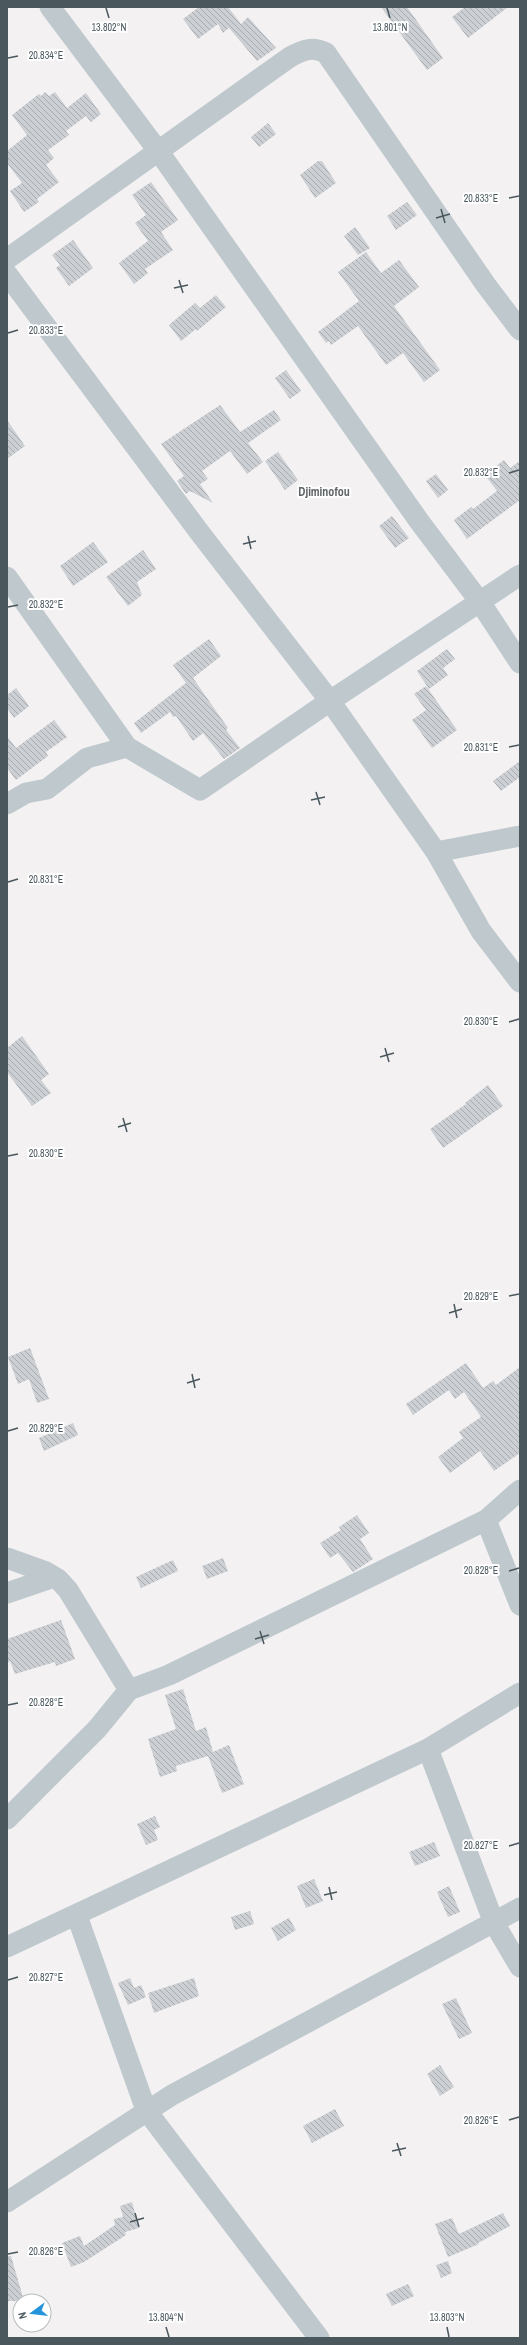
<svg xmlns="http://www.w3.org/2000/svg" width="527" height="2345" font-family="'Archivo Narrow',sans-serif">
<defs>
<pattern id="building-back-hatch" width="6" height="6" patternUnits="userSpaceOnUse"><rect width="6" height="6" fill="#cccfd3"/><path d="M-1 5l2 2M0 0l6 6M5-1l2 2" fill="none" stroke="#a8abae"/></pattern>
</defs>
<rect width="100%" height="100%" fill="#f3f1f2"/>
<path fill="url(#building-back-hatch)" d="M 199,7 L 228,7 L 241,24 L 248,17 L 276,48 L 257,61 L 229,28 L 223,33 L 218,24 L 198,39 L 183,19 Z
M 381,7 L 407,7 L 443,58 L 427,70 Z
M 465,7 L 508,7 L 468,38 L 452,17 Z
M 45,92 L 49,96 L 55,92 L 67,108 L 86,93 L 101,114 L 91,122 L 86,116 L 66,131 L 69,135 L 48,150 L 54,158 L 46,165 L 59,182 L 37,199 L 39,202 L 24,212 L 10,191 L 22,183 L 7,163 L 7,151 L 27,135 L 12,115 L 39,94 L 41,96 Z
M 268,123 L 276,134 L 259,147 L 251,137 Z
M 318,161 L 322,161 L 336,183 L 315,198 L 300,175 Z
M 151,182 L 178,220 L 161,232 L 173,250 L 145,269 L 148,273 L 134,284 L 119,263 L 148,241 L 135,223 L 146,215 L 132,195 Z
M 407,202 L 417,215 L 396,230 L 387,216 Z
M 355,227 L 370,248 L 358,255 L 344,236 Z
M 73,240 L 93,268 L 69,286 L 56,268 L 60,265 L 52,255 Z
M 366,252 L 381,273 L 399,260 L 419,287 L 394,306 L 440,370 L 424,382 L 403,353 L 386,365 L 358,326 L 331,345 L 329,341 L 326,343 L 318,332 L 359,301 L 338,272 Z
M 216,295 L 226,307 L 197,331 L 196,329 L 181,341 L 169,325 L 195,303 L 200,308 Z
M 286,370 L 301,391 L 290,399 L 275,378 Z
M 220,405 L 240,432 L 274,410 L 281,420 L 248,443 L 263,462 L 247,474 L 230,451 L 202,471 L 208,479 L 200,484 L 213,503 L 190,491 L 186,494 L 177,481 L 184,476 L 161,444 Z
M 7,420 L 25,446 L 7,459 Z
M 278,452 L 298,480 L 285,490 L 265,461 Z
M 504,460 L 510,468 L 520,461 L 520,500 L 467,539 L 454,520 L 471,507 L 473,509 L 497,491 L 485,475 Z
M 436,474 L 448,490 L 438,498 L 426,481 Z
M 392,516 L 409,538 L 395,548 L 379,526 Z
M 93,542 L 108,562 L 73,586 L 60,566 Z
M 143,550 L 156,569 L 137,582 L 142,595 L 128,606 L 106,577 Z
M 209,639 L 221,656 L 193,678 L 228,728 L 226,730 L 240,748 L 224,759 L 203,733 L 193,741 L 176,716 L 173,717 L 170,712 L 141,733 L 134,723 L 186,683 L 173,665 Z
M 447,649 L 455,659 L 443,668 L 448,675 L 429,689 L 417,671 Z
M 426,686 L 457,730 L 432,748 L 412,720 L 426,710 L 414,694 Z
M 16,688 L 29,706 L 14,718 L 7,708 L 7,695 Z
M 54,720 L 67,737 L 46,752 L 48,756 L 16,780 L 7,768 L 7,736 L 16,748 Z
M 520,761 L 520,777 L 501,791 L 493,781 Z
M 22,1036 L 49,1074 L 41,1080 L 51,1093 L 32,1106 L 7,1072 L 7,1048 Z
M 488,1085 L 503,1106 L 443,1148 L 430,1129 L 466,1104 L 465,1103 Z
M 30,1348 L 49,1399 L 37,1403 L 29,1379 L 18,1384 L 8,1357 Z
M 466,1363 L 483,1388 L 493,1381 L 496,1385 L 520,1367 L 520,1453 L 494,1471 L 480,1451 L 450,1473 L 438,1457 L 463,1438 L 459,1432 L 481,1417 L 464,1392 L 455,1399 L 449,1390 L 413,1415 L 406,1404 Z
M 73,1423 L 78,1435 L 44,1451 L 39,1438 Z
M 357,1515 L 369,1533 L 360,1539 L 373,1559 L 353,1572 L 338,1553 L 330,1558 L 320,1543 L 341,1530 L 339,1527 Z
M 223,1558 L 228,1571 L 207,1579 L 202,1566 Z
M 173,1560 L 178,1571 L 141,1588 L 136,1577 Z
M 61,1620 L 75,1659 L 56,1666 L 55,1662 L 15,1674 L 10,1661 L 7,1663 L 7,1639 Z
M 183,1689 L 196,1731 L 206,1727 L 213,1752 L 229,1745 L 244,1784 L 222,1793 L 208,1756 L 176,1766 L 177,1771 L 160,1777 L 148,1739 L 176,1729 L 165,1695 Z
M 155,1816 L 160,1827 L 154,1830 L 158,1840 L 146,1845 L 137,1824 Z
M 434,1842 L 440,1856 L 415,1866 L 409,1852 Z
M 314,1879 L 323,1901 L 306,1908 L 297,1886 Z
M 449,1886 L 460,1912 L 448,1917 L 437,1892 Z
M 250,1911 L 254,1924 L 235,1930 L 231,1917 Z
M 289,1918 L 296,1930 L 278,1941 L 271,1928 Z
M 130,1978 L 134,1988 L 141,1985 L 146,1997 L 128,2005 L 118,1983 Z
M 194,1978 L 199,1996 L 154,2013 L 148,1993 Z
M 456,1998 L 472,2033 L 459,2039 L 442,2004 Z
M 440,2065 L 454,2087 L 440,2096 L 427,2074 Z
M 335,2109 L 344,2126 L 312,2143 L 303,2126 Z
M 132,2202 L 139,2228 L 125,2232 L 126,2235 L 84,2262 L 71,2267 L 62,2243 L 80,2236 L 84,2246 L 115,2225 L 114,2219 L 123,2217 L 120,2206 Z
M 503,2213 L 510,2226 L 478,2243 L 479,2244 L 448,2257 L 435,2224 L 452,2218 L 459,2234 Z
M 7,2256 L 11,2256 L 24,2301 L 7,2301 Z
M 448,2261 L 452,2273 L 441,2278 L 436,2265 Z
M 408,2284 L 414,2296 L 392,2306 L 386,2294 Z"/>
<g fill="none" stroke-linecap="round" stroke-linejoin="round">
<path stroke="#bec8cd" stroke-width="21" d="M 50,7 L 159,152 L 419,521 L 480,602 L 520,663
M 7,259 L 290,57 C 303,50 312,46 326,53 L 486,285 L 520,330
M 7,274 L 200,533 L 330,701 L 520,575
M 7,577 L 127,747
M 7,804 L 26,793 L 47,789 L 87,758 L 127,747 L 200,790 L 330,701 L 436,852 L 481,931 L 520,982
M 436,852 L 520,836
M 520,1490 L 486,1520 L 520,1605
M 7,1558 L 46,1572 L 58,1579 L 68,1590 L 129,1690 L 169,1675 L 486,1520
M 7,1593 L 54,1577
M 428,1749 L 494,1923 L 520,1967
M 7,1819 L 97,1729 L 129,1690
M 77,1916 L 146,2110 L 319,2338
M 7,1947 L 428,1749 L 520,1693
M 7,2202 L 172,2095 L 520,1908"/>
</g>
<path fill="none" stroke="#4a585e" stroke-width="1.5" d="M 106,8 L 109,18M 387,8 L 390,18M 8,58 L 18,56M 509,198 L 519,196M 441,209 L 445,223M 436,218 L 450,214M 179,280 L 183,293M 174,288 L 188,285M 8,333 L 18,330M 509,473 L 519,470M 248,536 L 251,549M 243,544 L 256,541M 8,607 L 18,605M 509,747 L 519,745M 316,792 L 320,805M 311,800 L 325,797M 8,882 L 18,879M 509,1022 L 519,1019M 385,1048 L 389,1062M 380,1057 L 394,1053M 123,1118 L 127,1132M 118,1127 L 131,1123M 8,1156 L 18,1154M 509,1296 L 519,1294M 454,1304 L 457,1318M 449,1313 L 462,1309M 192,1374 L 195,1388M 187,1383 L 200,1379M 8,1431 L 18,1428M 509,1571 L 519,1568M 260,1631 L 264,1644M 255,1639 L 269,1635M 8,1705 L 18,1703M 509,1846 L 519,1843M 329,1887 L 332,1900M 324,1895 L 337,1892M 8,1980 L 18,1977M 509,2120 L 519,2117M 397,2143 L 401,2156M 392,2151 L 406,2148M 135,2213 L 139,2227M 130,2222 L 144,2218M 8,2254 L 18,2252M 166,2327 L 169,2337M 447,2327 L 449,2337"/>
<g text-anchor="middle" stroke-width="4" stroke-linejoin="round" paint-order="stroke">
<g font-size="12" font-weight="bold" fill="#5e6366" stroke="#fff">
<text x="324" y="496">Djiminofou</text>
</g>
</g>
<g font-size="10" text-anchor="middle" fill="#4a585e" stroke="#fff" stroke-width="4" stroke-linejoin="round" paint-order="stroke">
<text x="109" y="31">13.802°N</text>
<text x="390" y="31">13.801°N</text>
<text x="46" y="59">20.834°E</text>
<text x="481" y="202">20.833°E</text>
<text x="46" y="334">20.833°E</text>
<text x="481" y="476">20.832°E</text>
<text x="46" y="608">20.832°E</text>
<text x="481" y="751">20.831°E</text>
<text x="46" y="883">20.831°E</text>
<text x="481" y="1025">20.830°E</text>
<text x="46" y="1157">20.830°E</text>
<text x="481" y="1300">20.829°E</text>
<text x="46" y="1432">20.829°E</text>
<text x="481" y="1574">20.828°E</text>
<text x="46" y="1706">20.828°E</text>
<text x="481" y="1849">20.827°E</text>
<text x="46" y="1981">20.827°E</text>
<text x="481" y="2124">20.826°E</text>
<text x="46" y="2255">20.826°E</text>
<text x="166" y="2321">13.804°N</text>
<text x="447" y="2321">13.803°N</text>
</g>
<rect width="527" height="2345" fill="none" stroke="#4a585e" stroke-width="16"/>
<g transform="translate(32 2313) rotate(255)"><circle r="19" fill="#ffffff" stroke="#b7bcbf"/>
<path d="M0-3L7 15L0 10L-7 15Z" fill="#2594da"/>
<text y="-6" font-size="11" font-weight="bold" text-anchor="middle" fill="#4a585e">N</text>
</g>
</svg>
